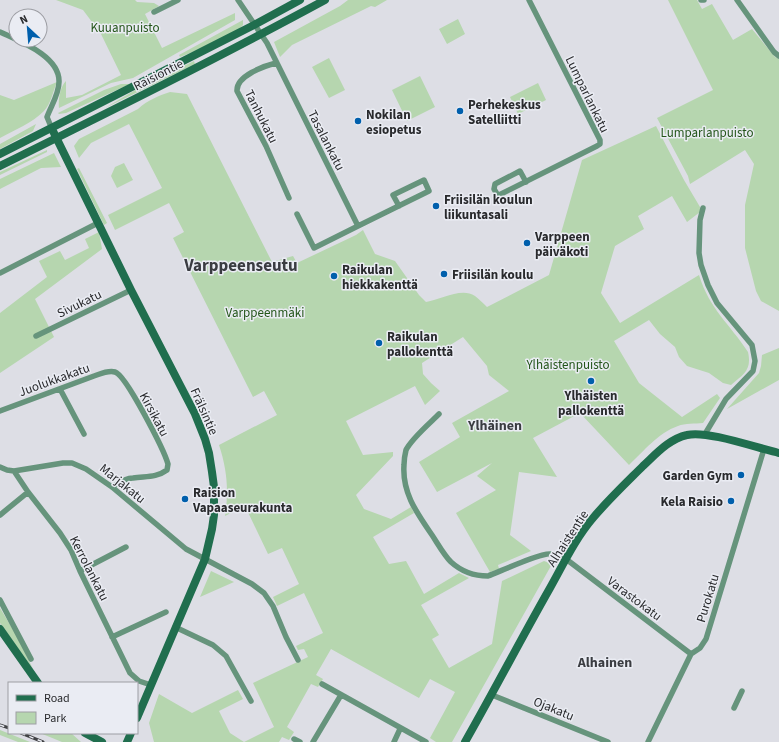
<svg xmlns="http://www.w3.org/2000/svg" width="779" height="742" font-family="'Source Sans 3',sans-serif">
<rect width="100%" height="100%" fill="#dddee5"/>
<path fill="#b6d6af" d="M 56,0 L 135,0 L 137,2 L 154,3 L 159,6 L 145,14 L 162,48 L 235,13 L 235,20 L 133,78 L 111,83 L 59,108 C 58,100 60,87 66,81 L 66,98 L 82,95 L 121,75 L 101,34 L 83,10 Z
M 348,0 L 387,0 L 375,7 L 371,6 L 292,45 L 280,57 L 274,42 L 340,6 Z
M 668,0 L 697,0 L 702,9 L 712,4 L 733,40 L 752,29 L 775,57 L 779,59 L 779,311 L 761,301 L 756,291 L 745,248 L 745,205 L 754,164 L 745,150 L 690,184 L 688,176 L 657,118 L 713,90 Z
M 458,19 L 465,34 L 447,44 L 439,29 Z
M 243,20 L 243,25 L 238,30 L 195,51 L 180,57 L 179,55 Z
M 329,58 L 345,90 L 329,98 L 312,67 Z
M 194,61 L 195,64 L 105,108 L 137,89 Z
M 420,76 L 435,107 L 407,121 L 392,90 Z
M 57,82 C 53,91 51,104 44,111 C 32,123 15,130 0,138 L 0,95 L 14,100 Z
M 538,83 L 546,100 L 518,114 L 510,97 Z
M 121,84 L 130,84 L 66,113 L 59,114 L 58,113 L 104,90 Z
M 170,92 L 187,94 L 272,262 L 293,256 L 297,263 L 356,235 L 363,230 L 375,254 L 395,261 L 419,295 L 426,302 C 441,300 461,287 475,296 C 479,299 483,303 487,307 L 549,275 L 582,160 L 656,126 L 684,180 L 700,207 L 700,212 L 687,222 L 672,196 L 638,216 L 644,229 L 615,246 L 601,293 L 620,323 L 699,275 C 710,310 729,323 748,352 C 752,370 744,374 731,385 L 723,383 L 709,373 L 687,366 L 679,357 L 675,347 L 660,334 L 649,320 L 614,341 L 639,383 L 682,417 L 717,394 L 720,398 L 703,423 C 695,424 685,423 678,426 C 658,433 644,451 629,465 L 580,413 L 533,438 L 557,477 L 519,472 L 510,535 L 531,551 L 498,565 L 499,569 L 490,572 L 456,513 L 496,490 L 477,476 L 478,475 L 492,463 L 437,492 L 419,462 L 460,437 L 452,423 L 509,391 L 489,375 L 487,366 L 463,337 L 422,363 L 423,374 L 431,383 L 440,391 L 425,405 L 415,386 L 346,421 L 363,455 L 393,452 L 393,456 L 356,495 L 364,509 L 391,519 L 411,507 L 414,513 L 373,537 L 389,564 L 406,561 L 424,594 L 459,573 L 469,578 L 421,605 L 439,635 L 432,639 L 449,668 L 492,644 L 502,581 L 544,561 L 552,564 L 452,742 L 436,742 L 430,738 L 455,692 L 430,679 L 419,698 L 331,649 L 316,675 L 323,679 L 318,687 L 311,684 L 287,727 L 294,732 L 289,740 L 282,737 L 279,742 L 154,742 L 149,723 L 159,694 L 192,713 L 238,690 L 243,699 L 219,711 L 230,733 L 244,742 L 274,727 L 253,683 L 308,657 L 304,649 L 298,650 L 296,646 L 323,633 L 304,593 L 277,606 L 273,597 L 299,584 L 282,548 L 268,554 L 245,506 L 225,516 C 229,491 227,469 219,445 L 277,415 L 264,391 L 253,397 L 173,238 L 184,232 L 169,203 L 115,230 L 108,215 L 162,188 L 129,124 L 91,143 L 79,158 L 74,146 L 79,139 L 138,109 C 148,100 158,96 170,92 Z
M 36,124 L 33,131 L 0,149 L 0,144 Z
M 47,150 L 47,152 L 0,175 L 0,172 Z
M 54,153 L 61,167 L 41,168 L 0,189 L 0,179 Z
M 124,163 L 133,180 L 117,188 L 111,176 L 115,167 Z
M 79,168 L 107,223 L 104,225 L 77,169 Z
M 99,232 L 102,249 L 35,299 L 54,337 L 0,373 L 0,313 L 47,277 L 39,261 L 60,251 L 65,260 L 89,248 L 85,239 Z
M 779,348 L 779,380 L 727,409 L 759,373 L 761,366 L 762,355 Z
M 211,571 L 234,582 L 200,597 Z
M 0,608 L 18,638 L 33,669 L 0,623 Z
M 0,730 L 30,742 L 18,742 L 0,735 Z
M 40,733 L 71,733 L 81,742 L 62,742 Z"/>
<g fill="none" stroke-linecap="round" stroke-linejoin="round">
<path stroke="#66947c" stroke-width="5.5" d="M 238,0 L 267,43 L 358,226 L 429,191 L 424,180 L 393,195 L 399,206
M 701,0 L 704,0
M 737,0 L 774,52 L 779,56
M 154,12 L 178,0
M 0,32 C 19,41 60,56 59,82 C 59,94 51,106 47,117 L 52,129
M 276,63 C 264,66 236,76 237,91 L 266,146 L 289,198
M 526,182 L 520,171 L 495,184 L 494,189 L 497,194 L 499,195 L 597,146 L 600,144 L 600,140 L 529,0
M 703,208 L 700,220 L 699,253 L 701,265 L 708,285 L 717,303 L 752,345 L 755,361 L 753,371 L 726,399 L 705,434
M 297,214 L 314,248 L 358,226
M 0,273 L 98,223
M 36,336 L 131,290
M 60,389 L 84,434
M 0,411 L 94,376 C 100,374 108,370 115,372 C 126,375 164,450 168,464 L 167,470 C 156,478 146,476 133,478 C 125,478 118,483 112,487
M 439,414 C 431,422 411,439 406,450 C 405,454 404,461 404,465 C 402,493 417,513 432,535 C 438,544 444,555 451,562 C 462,572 474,576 488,576 C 499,572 542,552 551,554 C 556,555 559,558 566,559 L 691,654
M 0,467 L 7,470 L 14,471 L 28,492 L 60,533 L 71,550 L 80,571 L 130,673 L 139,681 L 151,685
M 14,471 L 63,463 L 72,463 L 86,469 L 112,487 L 186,549 L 252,584 L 264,593 L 273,606 L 286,637 L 298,660
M 0,515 L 28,492
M 80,571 L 126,547
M 0,600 L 31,659
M 175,627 L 213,645 L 226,656 L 251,701
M 112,637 L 166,612
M 322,684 L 426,742
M 492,695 L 608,742
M 734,708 L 742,691
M 294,739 L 300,742
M 313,742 L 341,695
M 394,742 L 400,729
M 648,742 L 691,654 L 700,648 L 706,639 L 764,449"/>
<path stroke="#206e4e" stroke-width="8" d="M 52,129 L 131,290 L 195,414 L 205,439 L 209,453 L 212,472 L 214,487 L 214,515 L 212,529 L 205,559 L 137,718
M 0,154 L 254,25 L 300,0
M 0,166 C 109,112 218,58 325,0
M 0,629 L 38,683
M 85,733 L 102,742
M 127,742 L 131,733
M 465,742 C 494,691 521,639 550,588 C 563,565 575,539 593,518 C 608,500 626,483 643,466 C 656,454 669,439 687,435 C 707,430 757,448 779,453"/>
<defs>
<path id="rail" d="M 0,725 L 9,728
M 21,733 L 43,742"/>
</defs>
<use href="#rail" stroke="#414245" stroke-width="3"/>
<use href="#rail" stroke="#eaecf3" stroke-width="1.5" stroke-dasharray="4.5" stroke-linecap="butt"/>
</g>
<g fill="#005fac" stroke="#eaecf3" stroke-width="1.5">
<circle cx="460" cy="111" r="4"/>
<circle cx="358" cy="121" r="4"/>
<circle cx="436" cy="206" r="4"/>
<circle cx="527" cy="243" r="4"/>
<circle cx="444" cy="274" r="4"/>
<circle cx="334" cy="276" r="4"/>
<circle cx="379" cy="343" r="4"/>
<circle cx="591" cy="381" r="4"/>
<circle cx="741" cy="475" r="4"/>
<circle cx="185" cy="499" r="4"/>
<circle cx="731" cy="501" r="4"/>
</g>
<g text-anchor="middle" stroke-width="3" stroke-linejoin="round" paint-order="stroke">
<g font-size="13" fill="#235519" stroke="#eaecf3">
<text x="125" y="32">Kuuanpuisto</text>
<text x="707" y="137">Lumparlanpuisto</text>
<text x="265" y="317">Varppeenmäki</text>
<text x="568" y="369">Ylhäistenpuisto</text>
</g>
<g font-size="13" fill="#292a2d" stroke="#eaecf3">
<text transform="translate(158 74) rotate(-27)" y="5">Raisiontie</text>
<text transform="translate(588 94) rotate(64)" y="5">Lumparlankatu</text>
<text transform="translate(262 116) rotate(63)" y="5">Tanhukatu</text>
<text transform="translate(327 140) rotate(63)" y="5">Tasalankatu</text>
<text transform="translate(79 303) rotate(-26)" y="5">Sivukatu</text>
<text transform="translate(54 379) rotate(-20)" y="5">Juolukkakatu</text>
<text transform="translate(205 411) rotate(66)" y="5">Frälsintie</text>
<text transform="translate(155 414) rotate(62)" y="5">Kirsikatu</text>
<text transform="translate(123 483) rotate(39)" y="5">Marjakatu</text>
<text transform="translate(567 538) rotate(-57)" y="5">Alhaistentie</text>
<text transform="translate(90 568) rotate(63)" y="5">Kerrolankatu</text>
<text transform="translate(635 598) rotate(37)" y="5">Varastokatu</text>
<text transform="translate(707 598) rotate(-73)" y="5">Purokatu</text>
<text transform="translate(554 708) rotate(22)" y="5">Ojakatu</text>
</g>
<g font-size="13" font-weight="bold" fill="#292a2d" stroke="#eaecf3" text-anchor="start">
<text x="468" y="109">Perhekeskus<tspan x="468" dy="15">Satelliitti</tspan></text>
<text x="366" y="119">Nokilan<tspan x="366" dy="15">esiopetus</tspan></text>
<text x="444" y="204">Friisilän koulun<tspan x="444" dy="15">liikuntasali</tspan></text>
<text x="535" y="241">Varppeen<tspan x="535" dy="15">päiväkoti</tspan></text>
<text x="342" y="274">Raikulan<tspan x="342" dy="15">hiekkakenttä</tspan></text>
<text x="452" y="279">Friisilän koulu</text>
<text x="387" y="341">Raikulan<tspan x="387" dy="15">pallokenttä</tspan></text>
<text x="591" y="400" text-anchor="middle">Ylhäisten<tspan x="591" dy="15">pallokenttä</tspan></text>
<text x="733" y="480" text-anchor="end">Garden Gym</text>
<text x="193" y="497">Raision<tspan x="193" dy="15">Vapaaseurakunta</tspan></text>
<text x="723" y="506" text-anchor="end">Kela Raisio</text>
</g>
<g font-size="14" font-weight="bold" fill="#3a3c41" stroke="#eaecf3">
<text x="495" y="430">Ylhäinen</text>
<text x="605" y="667">Alhainen</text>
</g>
<g font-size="17" font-weight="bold" fill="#3a3c41" stroke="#eaecf3">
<text x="241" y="271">Varppeenseutu</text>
</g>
</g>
<rect x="8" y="682" width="130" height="52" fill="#eaecf3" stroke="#9d9ea4"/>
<rect x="16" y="695" width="20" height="6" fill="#206e4e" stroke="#9d9ea4"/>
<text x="44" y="702" font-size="12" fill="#292a2d">Road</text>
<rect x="16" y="712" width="20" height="12" fill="#b6d6af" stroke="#9d9ea4"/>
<text x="44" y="722" font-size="12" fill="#292a2d">Park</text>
<g transform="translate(28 28) rotate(334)"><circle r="19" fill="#eaecf3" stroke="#9d9ea4"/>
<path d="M0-3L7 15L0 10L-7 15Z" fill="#005fac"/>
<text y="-6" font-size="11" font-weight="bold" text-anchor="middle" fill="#292a2d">N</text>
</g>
</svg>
